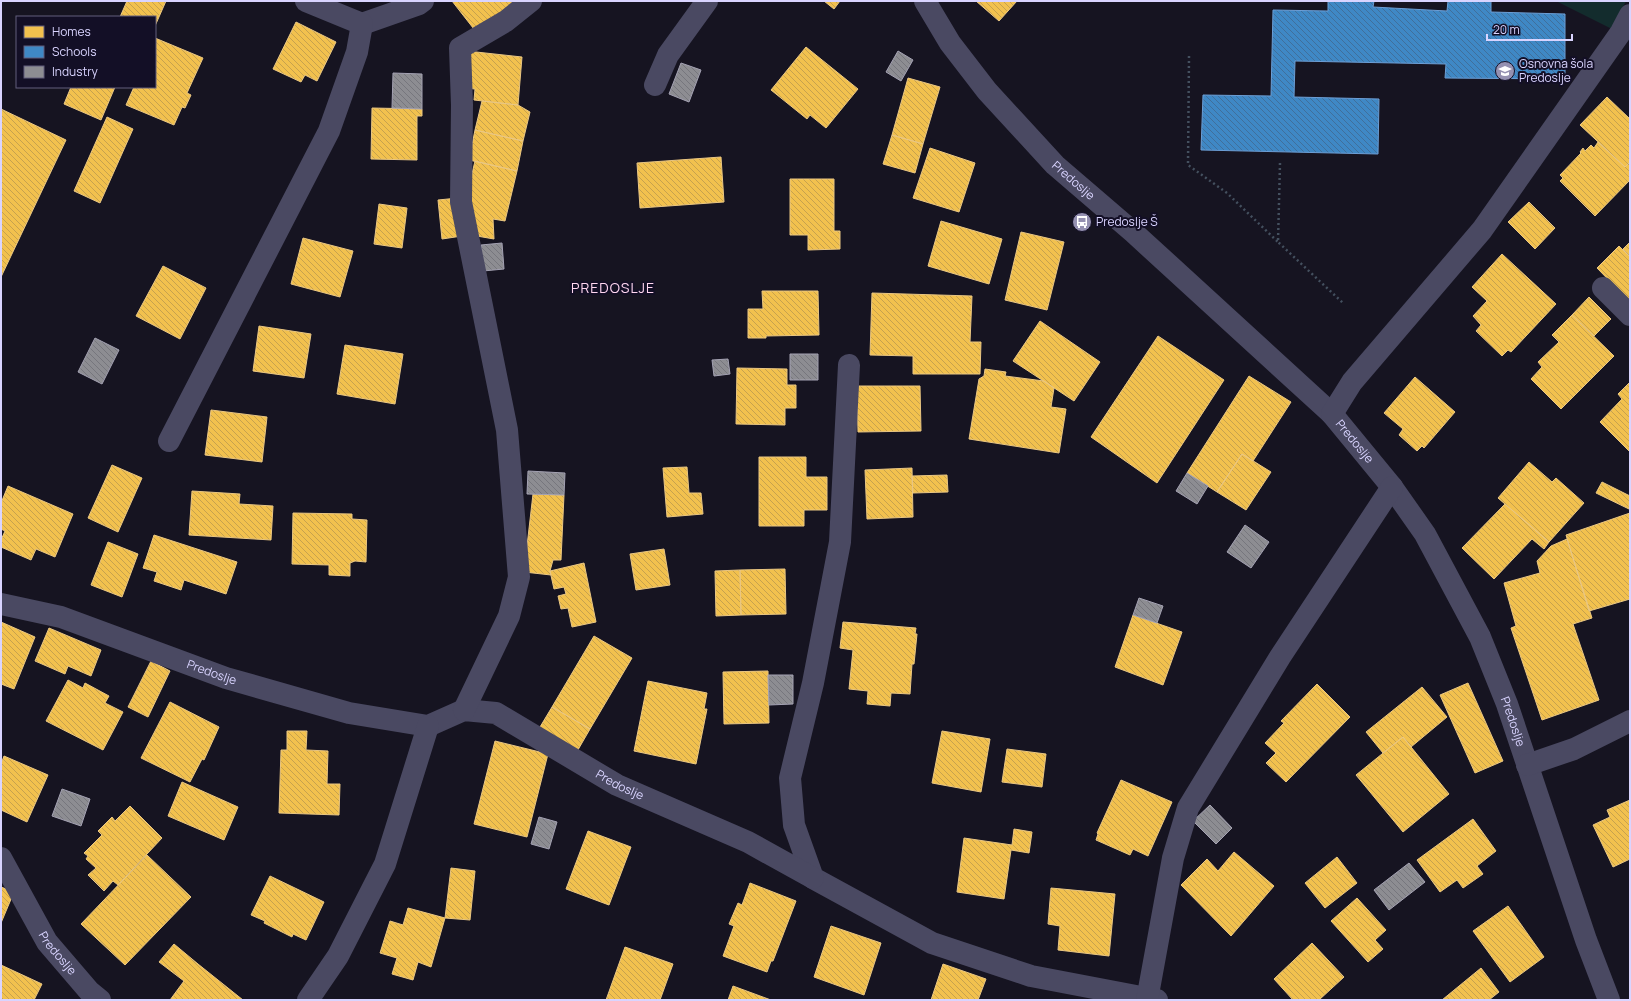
<svg xmlns="http://www.w3.org/2000/svg" width="1631" height="1001" font-family="Manrope,sans-serif">
<defs>
<pattern id="homes-back-hatch" width="6" height="6" patternUnits="userSpaceOnUse"><rect width="6" height="6" fill="#f2c14e"/><path d="M-1 5l2 2M0 0l6 6M5-1l2 2" fill="none" stroke="#c6a14e"/></pattern>
<pattern id="schools-back-hatch" width="6" height="6" patternUnits="userSpaceOnUse"><rect width="6" height="6" fill="#3f88c5"/><path d="M-1 5l2 2M0 0l6 6M5-1l2 2" fill="none" stroke="#406f9b"/></pattern>
<pattern id="industry-back-hatch" width="6" height="6" patternUnits="userSpaceOnUse"><rect width="6" height="6" fill="#8d8d92"/><path d="M-1 5l2 2M0 0l6 6M5-1l2 2" fill="none" stroke="#76767d"/></pattern>
</defs>
<rect width="100%" height="100%" fill="#161421"/>
<path fill="#132c2d" d="M 1556,1 L 1626,1 L 1612,29 Z"/>
<path fill="url(#homes-back-hatch)" stroke="#eac783" d="M 127,1 L 166,1 L 155,26 L 155,17 L 120,17 Z
M 452,1 L 519,1 L 477,33 Z
M 824,1 L 840,1 L 834,9 Z
M 976,1 L 1017,1 L 999,21 Z
M 296,22 L 336,42 L 317,81 L 305,75 L 301,82 L 273,69 Z
M 155,38 L 203,58 L 187,93 L 191,95 L 185,108 L 182,107 L 174,125 L 126,105 L 134,87 L 155,87 Z
M 806,47 L 858,89 L 826,128 L 810,115 L 807,119 L 771,90 Z
M 467,51 L 522,57 L 518,105 L 474,100 L 475,89 L 464,88 Z
M 908,78 L 940,87 L 923,144 L 892,135 Z
M 71,87 L 115,87 L 101,120 L 64,104 Z
M 1607,97 L 1630,119 L 1630,162 L 1625,167 L 1580,125 Z
M 482,101 L 518,105 L 530,112 L 523,141 L 475,130 Z
M 372,108 L 422,109 L 422,116 L 417,116 L 417,160 L 371,159 Z
M 1,109 L 66,140 L 1,277 Z
M 107,117 L 133,129 L 100,203 L 74,191 Z
M 475,130 L 523,141 L 517,171 L 469,160 Z
M 892,135 L 923,144 L 915,173 L 883,164 Z
M 1598,142 L 1625,167 L 1630,162 L 1630,180 L 1595,216 L 1560,181 L 1563,178 L 1560,175 L 1581,153 L 1580,152 L 1583,148 L 1585,151 L 1591,145 L 1594,148 Z
M 930,148 L 975,163 L 959,212 L 913,198 Z
M 721,157 L 724,202 L 640,208 L 637,163 Z
M 475,161 L 517,171 L 505,221 L 493,219 L 494,239 L 471,235 L 465,203 Z
M 790,179 L 834,179 L 834,231 L 840,231 L 840,249 L 808,250 L 808,235 L 790,235 Z
M 458,198 L 462,236 L 442,239 L 438,200 Z
M 1529,202 L 1555,228 L 1535,249 L 1508,222 Z
M 379,204 L 407,208 L 402,248 L 374,244 Z
M 941,221 L 1002,239 L 989,284 L 928,266 Z
M 1021,232 L 1064,242 L 1047,310 L 1005,300 Z
M 303,238 L 353,251 L 340,297 L 291,284 Z
M 1630,242 L 1630,257 L 1623,249 Z
M 1619,246 L 1630,257 L 1630,302 L 1597,268 Z
M 1502,254 L 1556,304 L 1511,352 L 1508,350 L 1502,356 L 1476,331 L 1481,325 L 1473,316 L 1487,301 L 1472,287 Z
M 163,266 L 206,288 L 180,339 L 136,316 Z
M 762,291 L 818,291 L 819,335 L 766,336 L 766,338 L 748,338 L 748,309 L 763,309 Z
M 872,293 L 972,296 L 970,342 L 981,342 L 980,374 L 913,374 L 913,356 L 870,355 Z
M 1589,297 L 1611,319 L 1594,336 L 1572,315 Z
M 1572,315 L 1614,356 L 1561,409 L 1531,379 L 1542,367 L 1538,362 L 1559,342 L 1552,335 Z
M 1040,321 L 1100,362 L 1074,401 L 1013,361 Z
M 259,326 L 311,334 L 304,378 L 253,371 Z
M 1158,336 L 1224,380 L 1157,483 L 1091,437 Z
M 345,345 L 403,354 L 395,404 L 337,394 Z
M 737,368 L 787,369 L 787,385 L 796,385 L 796,408 L 785,408 L 785,425 L 736,424 Z
M 985,369 L 1006,372 L 1005,376 L 1044,381 L 1054,388 L 1051,407 L 1066,409 L 1059,453 L 969,439 L 979,379 L 984,376 Z
M 1249,376 L 1291,402 L 1253,461 L 1242,454 L 1217,492 L 1187,473 Z
M 1415,377 L 1455,412 L 1424,448 L 1422,446 L 1417,451 L 1399,435 L 1403,429 L 1384,413 Z
M 1630,382 L 1630,452 L 1600,422 L 1622,399 L 1618,394 Z
M 857,386 L 920,386 L 921,431 L 858,432 Z
M 211,410 L 267,417 L 262,462 L 205,455 Z
M 1242,454 L 1271,472 L 1246,510 L 1217,492 Z
M 759,457 L 806,457 L 806,477 L 827,477 L 827,510 L 804,510 L 804,526 L 759,526 Z
M 1529,462 L 1552,482 L 1556,478 L 1584,503 L 1549,542 L 1498,498 Z
M 112,465 L 142,478 L 118,532 L 88,518 Z
M 687,467 L 689,493 L 701,493 L 703,514 L 667,517 L 663,468 Z
M 912,468 L 913,517 L 867,519 L 865,470 Z
M 947,475 L 948,492 L 913,493 L 912,476 Z
M 1602,482 L 1630,496 L 1629,509 L 1596,493 Z
M 8,486 L 73,514 L 55,557 L 36,549 L 31,560 L 1,547 L 1,540 L 5,531 L 1,529 L 1,503 Z
M 192,491 L 240,494 L 239,504 L 273,506 L 271,540 L 189,535 Z
M 533,494 L 564,495 L 561,560 L 553,560 L 550,571 L 551,575 L 524,572 Z
M 1505,504 L 1549,542 L 1544,549 L 1532,539 L 1494,579 L 1462,548 Z
M 293,513 L 352,514 L 352,519 L 367,520 L 366,562 L 355,561 L 350,563 L 350,576 L 329,575 L 329,565 L 292,564 Z
M 1630,513 L 1630,599 L 1589,611 L 1566,535 Z
M 154,535 L 237,562 L 226,594 L 184,580 L 181,590 L 154,581 L 157,572 L 143,568 Z
M 1567,539 L 1592,618 L 1573,624 L 1599,700 L 1542,720 L 1511,628 L 1516,626 L 1504,583 L 1540,573 L 1537,561 L 1551,546 Z
M 108,542 L 138,554 L 122,597 L 91,585 Z
M 664,549 L 670,585 L 636,590 L 630,554 Z
M 584,563 L 596,622 L 572,627 L 568,608 L 561,609 L 558,596 L 566,594 L 564,587 L 554,589 L 550,571 Z
M 785,569 L 786,614 L 741,615 L 740,570 Z
M 740,570 L 741,615 L 716,616 L 715,571 Z
M 1133,615 L 1182,632 L 1163,685 L 1115,667 Z
M 1,622 L 35,637 L 14,689 L 1,684 Z
M 843,622 L 916,628 L 915,634 L 917,634 L 914,664 L 912,664 L 910,694 L 891,693 L 890,706 L 867,704 L 868,691 L 849,689 L 853,650 L 840,648 Z
M 49,628 L 101,650 L 91,676 L 68,666 L 65,674 L 35,661 Z
M 594,636 L 632,658 L 590,729 L 552,707 Z
M 151,661 L 170,671 L 148,717 L 128,707 Z
M 768,671 L 769,723 L 724,724 L 723,672 Z
M 68,680 L 83,688 L 85,683 L 109,696 L 105,703 L 123,712 L 103,750 L 46,721 Z
M 648,681 L 707,693 L 704,709 L 707,709 L 696,764 L 634,751 Z
M 1468,683 L 1503,761 L 1475,773 L 1440,695 Z
M 1317,684 L 1350,717 L 1286,782 L 1266,763 L 1276,753 L 1265,743 L 1284,723 L 1281,721 Z
M 1422,687 L 1447,717 L 1411,747 L 1403,737 L 1383,753 L 1366,732 Z
M 170,702 L 219,727 L 204,760 L 202,759 L 190,782 L 141,758 Z
M 552,707 L 590,729 L 575,755 L 537,732 Z
M 287,731 L 307,731 L 306,750 L 328,751 L 327,784 L 340,784 L 339,815 L 279,813 L 281,750 L 287,750 Z
M 942,731 L 990,739 L 981,792 L 932,783 Z
M 1403,737 L 1449,794 L 1403,832 L 1356,775 Z
M 495,741 L 548,754 L 527,837 L 474,824 Z
M 1007,749 L 1046,754 L 1042,787 L 1002,782 Z
M 4,756 L 48,775 L 27,822 L 1,810 L 1,764 Z
M 1121,780 L 1172,802 L 1148,856 L 1133,849 L 1130,855 L 1096,840 L 1098,834 L 1097,833 Z
M 182,782 L 238,807 L 224,840 L 168,816 Z
M 1630,800 L 1630,859 L 1613,867 L 1593,825 L 1610,817 L 1607,810 Z
M 130,806 L 162,838 L 118,885 L 113,881 L 104,891 L 88,875 L 96,868 L 86,859 L 88,856 L 84,853 L 102,835 L 98,831 L 112,817 L 115,821 Z
M 1473,819 L 1496,851 L 1477,866 L 1483,874 L 1463,888 L 1457,880 L 1440,892 L 1417,860 Z
M 1014,829 L 1032,832 L 1029,853 L 1011,850 L 1004,899 L 957,892 L 964,838 L 1012,845 Z
M 588,831 L 631,847 L 609,905 L 566,889 Z
M 1234,852 L 1274,886 L 1231,936 L 1181,885 L 1207,859 L 1218,871 Z
M 147,855 L 191,897 L 125,965 L 81,924 Z
M 1337,857 L 1357,883 L 1325,908 L 1305,883 Z
M 451,868 L 475,871 L 470,920 L 445,918 Z
M 270,876 L 324,902 L 306,940 L 293,934 L 292,937 L 264,923 L 265,921 L 251,915 Z
M 750,883 L 796,901 L 773,961 L 771,961 L 767,972 L 723,956 L 734,926 L 729,924 L 738,903 L 742,905 Z
M 1,887 L 14,892 L 1,923 Z
M 1051,888 L 1115,894 L 1109,956 L 1058,950 L 1060,926 L 1048,924 Z
M 1357,898 L 1386,930 L 1375,940 L 1383,949 L 1368,962 L 1331,921 Z
M 1508,906 L 1544,957 L 1510,982 L 1473,931 Z
M 408,908 L 445,918 L 431,967 L 418,962 L 413,980 L 392,974 L 397,958 L 380,953 L 390,921 L 403,925 Z
M 831,926 L 881,943 L 864,995 L 814,977 Z
M 1312,943 L 1344,977 L 1319,1000 L 1293,1000 L 1274,979 Z
M 174,944 L 198,964 L 243,1000 L 170,1000 L 184,981 L 159,962 Z
M 625,947 L 673,964 L 660,1000 L 606,1000 Z
M 943,964 L 986,979 L 978,1000 L 931,1000 Z
M 1,965 L 42,984 L 34,1000 L 1,1000 Z
M 1481,968 L 1499,992 L 1489,1000 L 1442,1000 Z
M 733,986 L 771,1000 L 728,1000 Z"/>
<path fill="url(#schools-back-hatch)" stroke="#6d9fd6" d="M 1328,1 L 1374,1 L 1373,7 L 1447,11 L 1448,1 L 1491,1 L 1491,12 L 1565,14 L 1565,79 L 1445,78 L 1446,64 L 1295,61 L 1294,97 L 1379,99 L 1378,154 L 1201,150 L 1203,95 L 1271,96 L 1273,10 L 1328,11 Z"/>
<path fill="url(#industry-back-hatch)" stroke="#a4a2b3" d="M 898,51 L 913,60 L 901,81 L 886,72 Z
M 681,63 L 701,70 L 689,102 L 669,94 Z
M 393,73 L 422,74 L 422,109 L 392,108 Z
M 502,243 L 504,269 L 483,271 L 481,245 Z
M 95,338 L 119,350 L 102,384 L 78,372 Z
M 790,354 L 818,354 L 818,380 L 790,380 Z
M 728,359 L 730,374 L 714,376 L 712,360 Z
M 528,471 L 565,473 L 564,495 L 527,494 Z
M 1187,473 L 1208,486 L 1197,504 L 1176,491 Z
M 1245,525 L 1269,542 L 1251,568 L 1227,552 Z
M 1139,598 L 1163,606 L 1157,623 L 1133,615 Z
M 768,675 L 793,675 L 793,704 L 769,705 Z
M 62,789 L 90,799 L 81,826 L 52,816 Z
M 1210,805 L 1232,828 L 1216,844 L 1193,821 Z
M 539,817 L 557,822 L 549,849 L 531,844 Z
M 1409,863 L 1425,882 L 1389,910 L 1374,890 Z"/>
<g fill="none" stroke-linecap="round" stroke-linejoin="round">
<path stroke="#44505f" stroke-width="2.5" stroke-dasharray="2 3" stroke-linecap="butt" d="M 1189,56 L 1188,165 L 1227,193 L 1278,242
M 1280,163 L 1278,242 L 1343,303"/>
<g stroke="#4a4962" stroke-width="22">
<path id="s1" d="M 925,1 L 950,43 L 987,91 L 1055,165 L 1133,232 L 1332,414 L 1392,487 L 1425,534 L 1480,637 L 1507,704 L 1586,940 L 1609,1000"/>
<path d="M 362,24 L 419,4 L 423,1"/>
<path d="M 655,85 L 668,55 L 707,1"/>
<path d="M 1603,288 L 1630,315"/>
<path d="M 849,365 L 840,542 L 813,683 L 790,778 L 794,825 L 813,878 L 932,943 L 1031,976 L 1157,1000"/>
<path d="M 1332,414 L 1352,382 L 1482,230 L 1621,32 L 1630,15"/>
<path d="M 169,441 L 329,131 L 357,52 L 362,24 L 306,1"/>
<path id="s2" d="M 1,604 L 61,617 L 226,678 L 349,713 L 428,726 L 464,710 L 496,713 L 617,785 L 748,842 L 813,878"/>
<path d="M 464,710 L 509,616 L 519,577 L 507,430 L 461,202 L 462,105 L 460,48 L 506,21 L 531,1"/>
<path d="M 1527,765 L 1574,749 L 1630,721"/>
<path id="s3" d="M 1,858 L 47,942 L 89,991 L 100,1000"/>
<path d="M 308,1000 L 338,956 L 385,864 L 428,726"/>
<path d="M 1147,1000 L 1173,858 L 1188,808 L 1280,657 L 1392,487"/>
</g>
</g>
<defs>
<symbol id="school-disc" viewBox="-11 -11 22 22"><circle r="9.5" fill="#9591b1" stroke="#130f26"/><path d="M0-5L7-2L0 1L-7-2ZM-4 1L0 2.5L4 1V4Q0 6-4 4Z" fill="#fff"/></symbol>
<symbol id="bus-disc" viewBox="-11 -11 22 22"><circle r="9.5" fill="#9591b1" stroke="#130f26"/><path d="M-5-6H5V4H4V6H2V4H-2V6H-4V4H-5ZM-3.5-4V0h7V-4ZM-3.5 1.2v1.5H-2V1.2ZM2 1.2v1.5H3.5V1.2Z" fill="#fff"/></symbol>
</defs>
<g fill-rule="evenodd">
<use href="#school-disc" x="1494" y="60" width="22" height="22"/>
<use href="#bus-disc" x="1071" y="211" width="22" height="22"/>
</g>
<g text-anchor="middle" stroke-width="4" stroke-linejoin="round" paint-order="stroke">
<g font-size="12" fill="#d9d4ff" stroke="#130f26" text-anchor="start">
<text x="1519" y="68">Osnovna šola<tspan x="1519" dy="14">Predoslje</tspan></text>
<text x="1096" y="226">Predoslje Š</text>
</g>
<g font-size="12" fill="#d9d4ff" stroke="#130f26">
<text dy="4" stroke="none"><textPath href="#s1" startOffset="234">Predoslje</textPath></text>
<text dy="4" stroke="none"><textPath href="#s1" startOffset="618">Predoslje</textPath></text>
<text dy="4" stroke="none"><textPath href="#s2" startOffset="222">Predoslje</textPath></text>
<text dy="4" stroke="none"><textPath href="#s1" startOffset="942">Predoslje</textPath></text>
<text dy="4" stroke="none"><textPath href="#s2" startOffset="660">Predoslje</textPath></text>
<text dy="4" stroke="none"><textPath href="#s3" startOffset="111">Predoslje</textPath></text>
</g>
<g font-size="14" letter-spacing="1" fill="#ffd6f0" stroke="#130f26">
<text x="613" y="293">PREDOSLJE</text>
</g>
</g>
<rect width="1631" height="1001" fill="none" stroke="#d9d4ff" stroke-width="4"/>
<rect x="16" y="16" width="140" height="72" fill="#130f26" stroke="#625e7d"/>
<rect x="24" y="26" width="20" height="12" fill="#f2c14e" stroke="#625e7d"/>
<text x="52" y="36" font-size="12" fill="#d9d4ff">Homes</text>
<rect x="24" y="46" width="20" height="12" fill="#3f88c5" stroke="#625e7d"/>
<text x="52" y="56" font-size="12" fill="#d9d4ff">Schools</text>
<rect x="24" y="66" width="20" height="12" fill="#8d8d92" stroke="#625e7d"/>
<text x="52" y="76" font-size="12" fill="#d9d4ff">Industry</text>
<path d="M1487 34v6h85v-6" fill="none" stroke="#d9d4ff" stroke-width="2"/>
<text x="1493" y="34" font-size="12" fill="#d9d4ff" stroke="#130f26" stroke-width="3" paint-order="stroke">20 m</text>
</svg>
